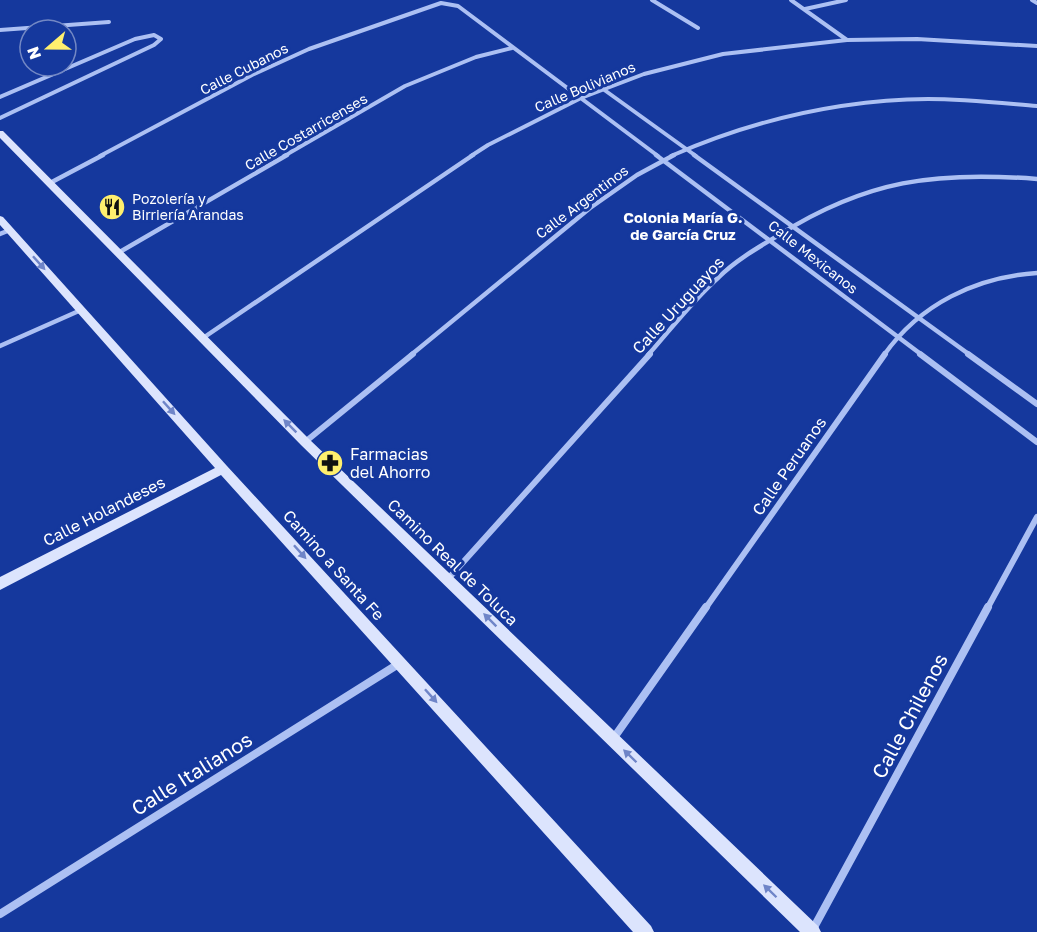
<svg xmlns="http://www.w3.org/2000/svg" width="1037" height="932" font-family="'Golos Text',sans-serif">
<rect width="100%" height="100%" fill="#15389d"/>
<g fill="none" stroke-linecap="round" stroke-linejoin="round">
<path stroke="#acc0f3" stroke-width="4" d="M 652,0 L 698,28
M 791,0 L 847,40
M 1032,0 L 1037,3
M 805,9 L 846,0
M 0,30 L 109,22
M 603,89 L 696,156
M 0,97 L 135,39 L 154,35 L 161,39 L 154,45 L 0,118
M 100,156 L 252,75 L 309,49 L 441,3 L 458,6 L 658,156
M 284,156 L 405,86 L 476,57 L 512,48
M 471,156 L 488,145 L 581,98 L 644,74 L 723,54 L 847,40 L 917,39 L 1037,46
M 671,156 C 751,121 839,100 928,99 C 964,99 1001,103 1037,106"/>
<path stroke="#acc0f3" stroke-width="4.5" d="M 656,155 L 922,355
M 694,155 L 970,355
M 50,183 L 103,155
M 0,234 L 10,230
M 118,253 L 287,155
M 203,338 L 473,155
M 0,346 L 81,310
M 411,355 L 590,208 L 637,175 L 674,155
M 648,355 C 671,329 693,300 719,277 C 736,260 759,247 779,235 C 866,180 936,171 1037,179
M 884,355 C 920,304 976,277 1037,273"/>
<path stroke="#acc0f3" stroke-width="6" d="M 920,354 L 1037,442
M 968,354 L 1037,404
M 305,442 L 413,354
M 448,579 L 650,354
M 705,609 L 885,354
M 987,609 L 1037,517"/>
<path stroke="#acc0f3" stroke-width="8" d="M 613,739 L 706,607
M 0,914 L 400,663
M 812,931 L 988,607"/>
<path fill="#dce4fd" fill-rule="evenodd" d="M 0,131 L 3,131 L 309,439 L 818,926 L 821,932 L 800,932 L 301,445 L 0,138 Z
M 0,216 L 3,217 L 227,466 L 651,926 L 654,932 L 633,932 L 221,475 L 0,590 L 0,577 L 215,468 L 0,225 Z"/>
</g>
<defs><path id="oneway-solid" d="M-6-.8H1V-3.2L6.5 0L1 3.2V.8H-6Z" transform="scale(1.5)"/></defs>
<g fill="#6f85c8">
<use href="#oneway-solid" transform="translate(39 263) rotate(48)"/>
<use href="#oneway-solid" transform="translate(169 408) rotate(48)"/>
<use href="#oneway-solid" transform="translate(290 426) rotate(-135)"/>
<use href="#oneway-solid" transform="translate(300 552) rotate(48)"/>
<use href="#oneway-solid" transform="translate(490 620) rotate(-135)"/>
<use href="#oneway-solid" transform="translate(431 696) rotate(48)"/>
<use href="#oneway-solid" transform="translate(630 756) rotate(-136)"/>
<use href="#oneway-solid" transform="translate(770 891) rotate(-136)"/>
</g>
<defs>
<symbol id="restaurant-disc" viewBox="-11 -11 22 22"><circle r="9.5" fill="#ffef6e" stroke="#15389d"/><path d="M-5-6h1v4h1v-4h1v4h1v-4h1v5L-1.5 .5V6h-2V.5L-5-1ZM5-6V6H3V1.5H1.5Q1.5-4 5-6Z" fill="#111"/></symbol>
<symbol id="pharmacy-disc" viewBox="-11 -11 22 22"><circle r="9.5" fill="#ffef6e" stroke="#15389d"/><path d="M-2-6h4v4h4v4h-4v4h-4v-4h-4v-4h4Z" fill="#111"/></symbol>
</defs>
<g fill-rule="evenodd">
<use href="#restaurant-disc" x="97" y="192" width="30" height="30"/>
<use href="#pharmacy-disc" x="315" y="448" width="30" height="30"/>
</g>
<g text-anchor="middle" stroke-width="6" stroke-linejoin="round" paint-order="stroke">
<g font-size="14" fill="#fff" stroke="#15389d">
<text transform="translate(244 69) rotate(-27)" y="5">Calle Cubanos</text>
<text transform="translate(585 87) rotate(-23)" y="5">Calle Bolivianos</text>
<text transform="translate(306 132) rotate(-30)" y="5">Calle Costarricenses</text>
<text transform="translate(582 202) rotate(-37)" y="5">Calle Argentinos</text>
<text transform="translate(813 257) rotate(38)" y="5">Calle Mexicanos</text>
</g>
<g font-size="14" fill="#fff" stroke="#15389d" text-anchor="start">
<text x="132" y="204">Pozolería y<tspan x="132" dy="16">Birriería Arandas</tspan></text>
</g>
<g font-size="15" font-weight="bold" fill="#fff" stroke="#15389d">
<text x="683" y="223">Colonia María G.<tspan x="683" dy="17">de García Cruz</tspan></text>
</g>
<g font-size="16" fill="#fff" stroke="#15389d">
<text transform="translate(678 305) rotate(-47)" y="6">Calle Uruguayos</text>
<text transform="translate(789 466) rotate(-55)" y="6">Calle Peruanos</text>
<text transform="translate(104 511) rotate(-27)" y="6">Calle Holandeses</text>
<text transform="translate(453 562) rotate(44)" y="6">Camino Real de Toluca</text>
<text transform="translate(334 565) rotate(48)" y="6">Camino a Santa Fe</text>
</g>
<g font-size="16" fill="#fff" stroke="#15389d" text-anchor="start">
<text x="350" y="460">Farmacias<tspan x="350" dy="18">del Ahorro</tspan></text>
</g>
<g font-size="20" fill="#fff" stroke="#15389d">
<text transform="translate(910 716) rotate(-62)" y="7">Calle Chilenos</text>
<text transform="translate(192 774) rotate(-32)" y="7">Calle Italianos</text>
</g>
</g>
<g transform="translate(48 48) rotate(250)"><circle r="28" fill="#15389d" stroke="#7388c4" stroke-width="1.5"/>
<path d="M0-4.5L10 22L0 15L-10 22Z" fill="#ffef6e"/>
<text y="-9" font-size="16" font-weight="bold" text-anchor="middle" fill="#ffffff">N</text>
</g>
</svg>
